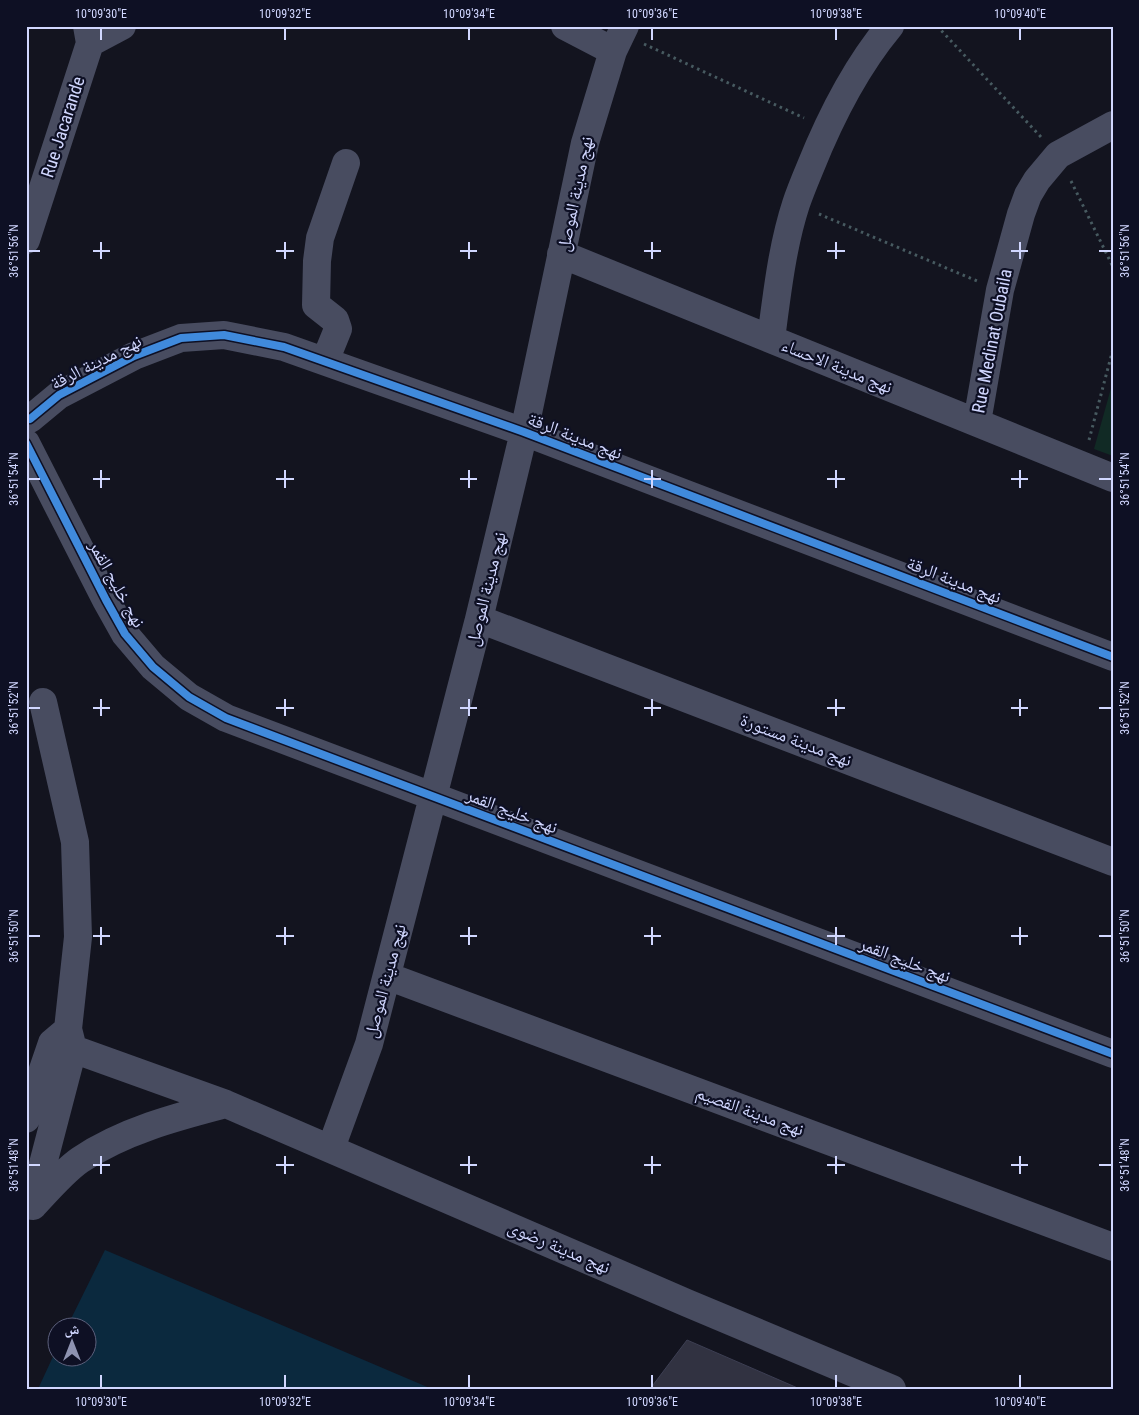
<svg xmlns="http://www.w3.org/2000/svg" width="1139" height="1415" font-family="'Roboto Condensed','Noto Naskh Arabic',sans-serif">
<rect width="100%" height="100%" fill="#13141f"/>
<path fill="#112a25" d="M 1113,381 L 1113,456 L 1094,449 Z"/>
<path fill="#0b293e" d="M 105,1250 L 432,1389 L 38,1389 L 57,1348 L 58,1358 L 88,1358 L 88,1328 L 67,1327 Z"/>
<path fill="#313241" stroke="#3d3f53" d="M 687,1340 L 800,1389 L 650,1389 Z"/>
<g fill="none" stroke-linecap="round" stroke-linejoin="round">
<path stroke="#475a60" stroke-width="3" stroke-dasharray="2.5 4" stroke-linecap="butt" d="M 937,26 L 1041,137
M 644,44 L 804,118
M 1071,181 L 1113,267
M 819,214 L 977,281
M 1089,440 L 1113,349"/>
<path stroke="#484c60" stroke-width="28" d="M 565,26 L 613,51
M 90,43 L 122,26
M 26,240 L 90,43 L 87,26
M 561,254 L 1113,478
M 771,339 C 777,294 782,247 796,204 C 800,192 805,180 810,168 C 830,118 855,68 890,26
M 325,361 L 338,329 L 335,320 L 316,305 L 317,261 L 320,238 L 346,163
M 30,419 L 59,395 L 134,356 L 181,338 L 224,335 L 284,347 L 524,432 L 1113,657
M 977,422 L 1000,290 L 1021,214 L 1028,195 L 1037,180 L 1058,155 L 1113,125
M 26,443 L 106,600 L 125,634 L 153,667 L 189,697 L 226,718 L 1113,1054
M 479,619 L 1113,862
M 387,976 L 1113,1247
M 52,1043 L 73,1049 L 226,1104 L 687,1303 L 892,1389
M 26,1119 L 52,1043 L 65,1032
M 331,1148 L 369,1044 L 479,619 L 524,432 L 585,143 L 613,51 L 625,26
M 32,1206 L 73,1049 L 68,1029 L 78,937 L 75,842 L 43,702
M 33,1206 C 46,1192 64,1171 80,1160 C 123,1131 176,1117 226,1104"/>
<defs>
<path id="cycleway" d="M 30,419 L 59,395 L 134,356 L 181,338 L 224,335 L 284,347 L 524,432 L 1113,657
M 26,443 L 106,600 L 125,634 L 153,667 L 189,697 L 226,718 L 1113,1054"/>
</defs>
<use href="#cycleway" stroke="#0e1024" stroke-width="11"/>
<use href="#cycleway" stroke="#408adc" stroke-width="8"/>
</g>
<path fill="none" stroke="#d1d7ff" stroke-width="2" d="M 101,28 L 101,40M 285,28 L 285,40M 469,28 L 469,40M 652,28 L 652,40M 836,28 L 836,40M 1020,28 L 1020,40M 101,242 L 101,259M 285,242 L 285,259M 469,242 L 469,259M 652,242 L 652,259M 836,242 L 836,259M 1020,242 L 1020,259M 28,251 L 40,251M 93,251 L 110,251M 276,251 L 294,251M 460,251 L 477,251M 644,251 L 661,251M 827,251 L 845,251M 1011,251 L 1028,251M 1099,251 L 1112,251M 101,470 L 101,488M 285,470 L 285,488M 469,470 L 469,488M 652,470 L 652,488M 836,470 L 836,488M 1020,470 L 1020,488M 28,479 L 40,479M 93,479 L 110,479M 276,479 L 294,479M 460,479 L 477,479M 644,479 L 661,479M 827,479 L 845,479M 1011,479 L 1028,479M 1099,479 L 1112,479M 101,699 L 101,716M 285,699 L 285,716M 469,699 L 469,716M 652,699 L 652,716M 836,699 L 836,716M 1020,699 L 1020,716M 28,708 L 40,708M 93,708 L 110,708M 276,708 L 294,708M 460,708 L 477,708M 644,708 L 661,708M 827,708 L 845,708M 1011,708 L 1028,708M 1099,708 L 1112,708M 101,927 L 101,945M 285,927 L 285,945M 469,927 L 469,945M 652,927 L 652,945M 836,927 L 836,945M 1020,927 L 1020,945M 28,936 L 40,936M 93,936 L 110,936M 276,936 L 294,936M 460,936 L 477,936M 644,936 L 661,936M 827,936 L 845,936M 1011,936 L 1028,936M 1099,936 L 1112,936M 101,1156 L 101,1174M 285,1156 L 285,1174M 469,1156 L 469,1174M 652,1156 L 652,1174M 836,1156 L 836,1174M 1020,1156 L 1020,1174M 28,1165 L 40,1165M 93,1165 L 110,1165M 276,1165 L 294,1165M 460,1165 L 477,1165M 644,1165 L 661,1165M 827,1165 L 845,1165M 1011,1165 L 1028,1165M 1099,1165 L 1112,1165M 101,1375 L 101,1388M 285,1375 L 285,1388M 469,1375 L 469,1388M 652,1375 L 652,1388M 836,1375 L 836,1388M 1020,1375 L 1020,1388"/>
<g text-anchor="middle" stroke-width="4.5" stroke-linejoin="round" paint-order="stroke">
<g font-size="18" fill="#d1d7ff" stroke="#0e1024">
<text transform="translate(63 127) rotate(-72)" y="6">Rue Jacarande</text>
<text transform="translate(575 194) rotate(-78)" y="6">نهج مدينة الموصل</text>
<text transform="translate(992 341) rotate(-79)" y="6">Rue Medinat Oubaila</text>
<text transform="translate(96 362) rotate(-27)" y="6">نهج مدينة الرقة</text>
<text transform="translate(837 366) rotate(22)" y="6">نهج مدينة الاحساء</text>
<text transform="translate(575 436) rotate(21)" y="6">نهج مدينة الرقة</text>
<text transform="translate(954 580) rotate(21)" y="6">نهج مدينة الرقة</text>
<text transform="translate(117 584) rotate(61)" y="6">نهج خليج القمر</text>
<text transform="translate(486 589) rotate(-76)" y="6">نهج مدينة الموصل</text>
<text transform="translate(796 740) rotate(21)" y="6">نهج مدينة مستورة</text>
<text transform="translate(512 811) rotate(21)" y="6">نهج خليج القمر</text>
<text transform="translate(905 960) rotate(21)" y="6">نهج خليج القمر</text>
<text transform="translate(385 981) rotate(-75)" y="6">نهج مدينة الموصل</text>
<text transform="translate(750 1111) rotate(20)" y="6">نهج مدينة القصيم</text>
<text transform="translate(559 1247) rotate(23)" y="6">نهج مدينة رضوى</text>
</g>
</g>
<rect width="1139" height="1415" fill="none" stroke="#0e1024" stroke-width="55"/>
<g transform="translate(72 1342)"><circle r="24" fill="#0e1024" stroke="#5c607c"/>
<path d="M0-4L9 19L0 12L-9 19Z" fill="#8e93b1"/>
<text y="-8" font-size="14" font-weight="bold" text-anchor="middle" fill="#d1d7ff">ش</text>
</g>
<rect x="28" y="28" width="1084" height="1360" fill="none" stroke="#d1d7ff" stroke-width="2"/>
<g font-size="12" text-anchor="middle" fill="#d1d7ff">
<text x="101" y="18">10°09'30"E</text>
<text x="285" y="18">10°09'32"E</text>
<text x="469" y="18">10°09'34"E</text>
<text x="652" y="18">10°09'36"E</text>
<text x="836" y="18">10°09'38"E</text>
<text x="1020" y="18">10°09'40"E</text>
<text transform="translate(14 251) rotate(-90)" y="4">36°51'56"N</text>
<text transform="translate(1125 251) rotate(-90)" y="4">36°51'56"N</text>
<text transform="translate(14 479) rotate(-90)" y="4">36°51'54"N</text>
<text transform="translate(1125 479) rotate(-90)" y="4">36°51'54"N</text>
<text transform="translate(14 708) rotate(-90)" y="4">36°51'52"N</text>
<text transform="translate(1125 708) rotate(-90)" y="4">36°51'52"N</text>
<text transform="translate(14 936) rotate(-90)" y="4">36°51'50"N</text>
<text transform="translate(1125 936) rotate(-90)" y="4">36°51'50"N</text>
<text transform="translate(14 1165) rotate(-90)" y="4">36°51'48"N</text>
<text transform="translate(1125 1165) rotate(-90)" y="4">36°51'48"N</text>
<text x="101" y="1406">10°09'30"E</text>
<text x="285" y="1406">10°09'32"E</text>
<text x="469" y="1406">10°09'34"E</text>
<text x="652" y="1406">10°09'36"E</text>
<text x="836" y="1406">10°09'38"E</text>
<text x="1020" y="1406">10°09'40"E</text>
</g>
</svg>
